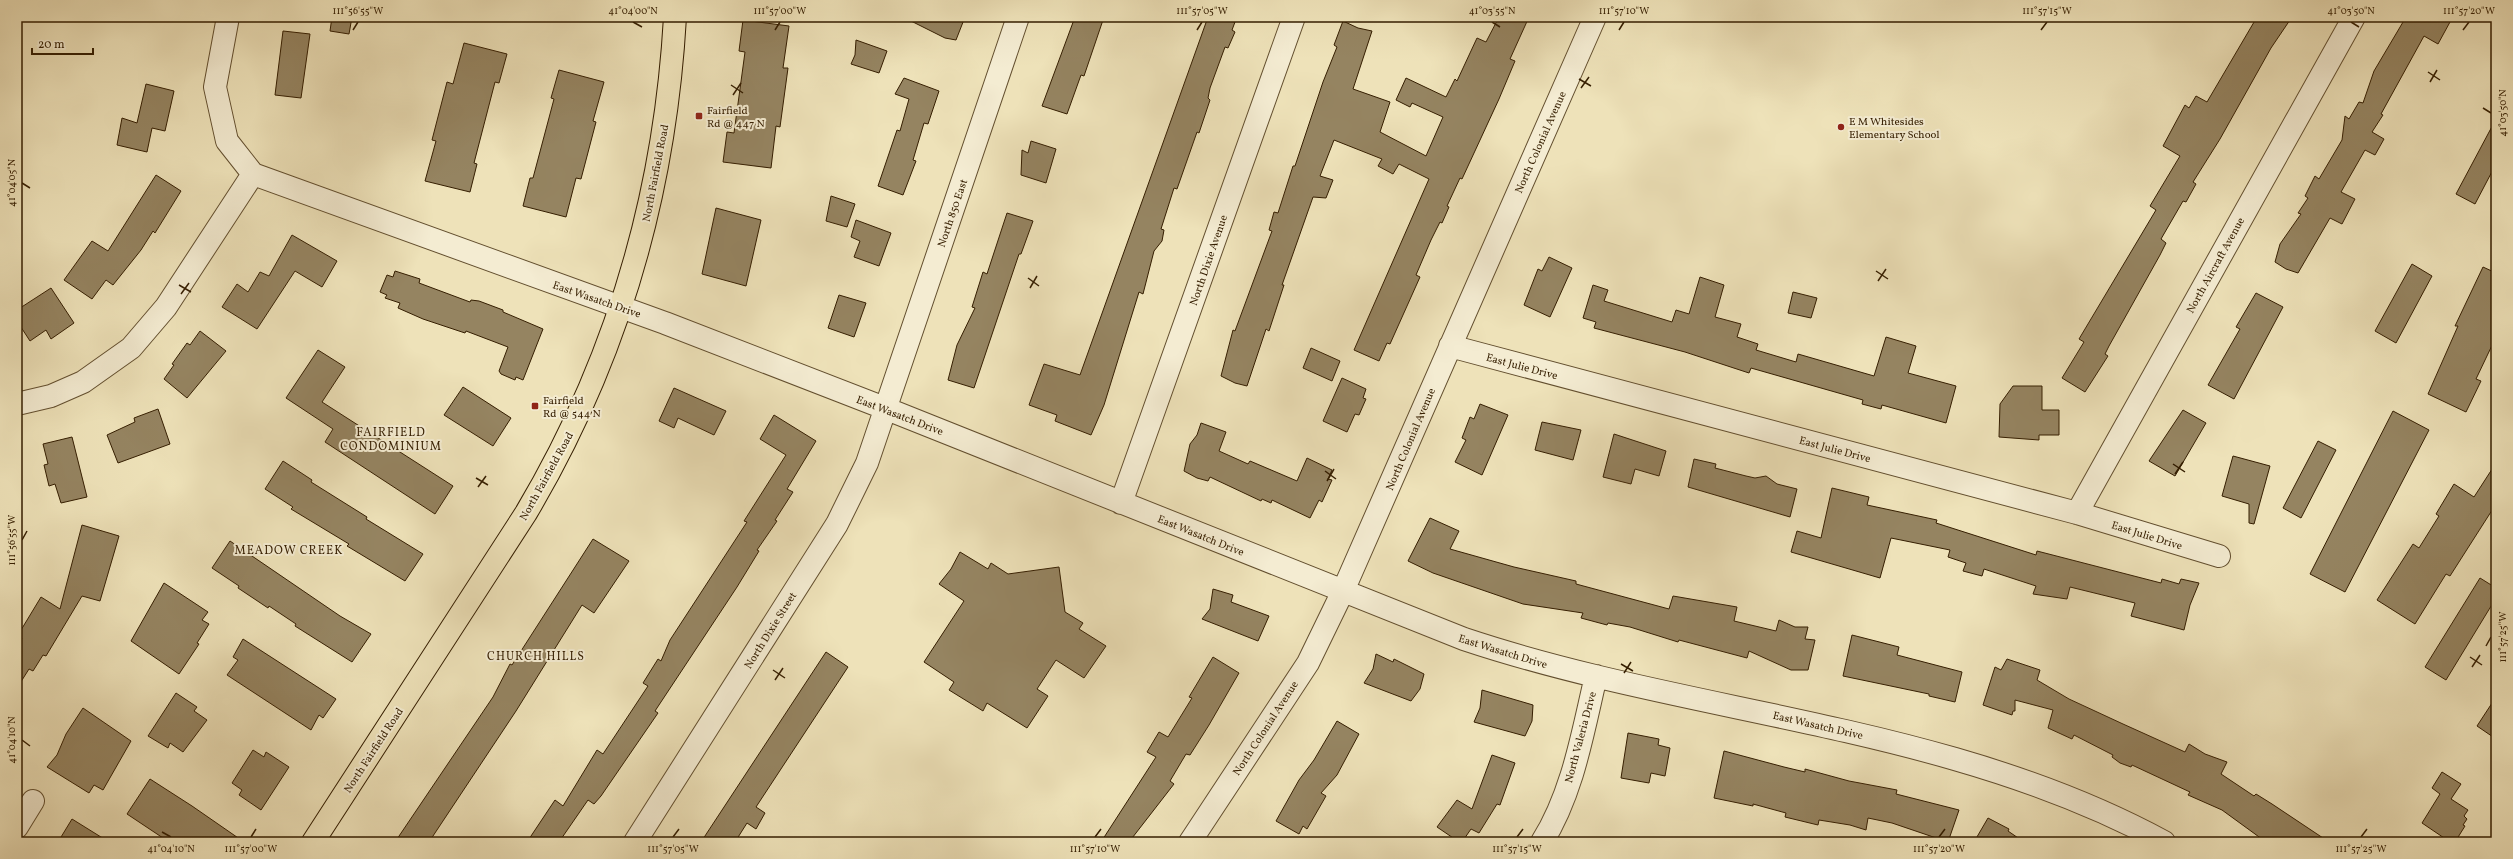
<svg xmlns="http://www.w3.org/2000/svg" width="2513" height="859" font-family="Vollkorn,serif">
<rect width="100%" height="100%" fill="#eee2b9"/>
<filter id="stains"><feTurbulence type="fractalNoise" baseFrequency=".005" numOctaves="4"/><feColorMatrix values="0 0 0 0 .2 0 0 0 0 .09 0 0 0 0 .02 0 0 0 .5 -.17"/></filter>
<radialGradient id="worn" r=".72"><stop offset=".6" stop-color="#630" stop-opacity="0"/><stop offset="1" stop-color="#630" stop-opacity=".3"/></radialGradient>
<path fill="#958461" stroke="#351e01" d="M 332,17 L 352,17 L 349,34 L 330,31 Z
M 903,17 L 965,17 L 956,40 L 945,38 Z
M 1075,17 L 1104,17 L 1084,76 L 1081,75 L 1067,114 L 1042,106 Z
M 1208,17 L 1235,22 L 1232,30 L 1235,32 L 1228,48 L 1225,47 L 1210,88 L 1208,98 L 1210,100 L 1199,133 L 1197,132 L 1177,189 L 1174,188 L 1161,229 L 1164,230 L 1162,241 L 1154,251 L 1143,294 L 1139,292 L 1104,405 L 1091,435 L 1055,421 L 1057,415 L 1029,405 L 1044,364 L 1080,375 Z
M 1499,17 L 1529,17 L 1510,59 L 1515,61 L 1499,99 L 1462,179 L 1460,178 L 1447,206 L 1449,207 L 1442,223 L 1440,222 L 1431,240 L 1416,275 L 1420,277 L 1390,344 L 1387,343 L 1379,361 L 1354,350 L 1429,179 L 1399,164 L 1393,174 L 1378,166 L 1382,159 L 1334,140 L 1320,176 L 1333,180 L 1326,198 L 1313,197 L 1282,285 L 1284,285 L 1269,331 L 1266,329 L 1247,386 L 1235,383 L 1221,376 L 1233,330 L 1235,331 L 1272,231 L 1269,230 L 1274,212 L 1278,213 L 1293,166 L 1295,166 L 1323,82 L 1337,47 L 1334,45 L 1343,21 L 1358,28 L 1372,31 L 1353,89 L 1390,102 L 1380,132 L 1426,156 L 1443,117 L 1412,103 L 1410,107 L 1396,100 L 1406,78 L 1446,97 L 1455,79 L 1457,81 L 1477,38 L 1486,42 Z
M 2257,17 L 2292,17 L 2271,48 L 2220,139 L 2193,182 L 2196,184 L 2186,202 L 2183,201 L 2161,239 L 2166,243 L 2160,255 L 2109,346 L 2105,354 L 2108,356 L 2085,392 L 2062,378 L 2084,342 L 2079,339 L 2156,210 L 2150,206 L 2180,156 L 2163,146 L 2185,105 L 2189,108 L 2196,96 L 2207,102 Z
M 2406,17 L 2440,17 L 2450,22 L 2438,44 L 2424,36 L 2381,114 L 2383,115 L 2372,132 L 2384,139 L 2375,155 L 2365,150 L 2341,192 L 2355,199 L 2342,224 L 2330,218 L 2298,273 L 2286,269 L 2275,262 L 2280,244 L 2301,214 L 2298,213 L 2308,198 L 2305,196 L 2315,176 L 2319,179 L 2342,140 L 2345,116 L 2349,119 L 2359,102 L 2363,103 L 2374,71 Z
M 743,20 L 789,26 L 783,68 L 788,68 L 780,127 L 776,126 L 771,168 L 723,162 L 727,132 L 734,133 L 745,52 L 739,51 Z
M 283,31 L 310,34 L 301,98 L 275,95 Z
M 856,40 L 887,51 L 879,73 L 851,64 L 855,55 Z
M 464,43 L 507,54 L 499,83 L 495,82 L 474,163 L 477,164 L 470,192 L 425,181 L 436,141 L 432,140 L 447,82 L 453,84 Z
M 559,70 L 604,82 L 593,121 L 596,122 L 581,179 L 576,178 L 566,217 L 523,206 L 530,178 L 533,178 L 554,99 L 551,98 Z
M 904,78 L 939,91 L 928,124 L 924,123 L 913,160 L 916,161 L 903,195 L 878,186 L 897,130 L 900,131 L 909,99 L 895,94 Z
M 146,84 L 174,91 L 165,131 L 152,128 L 147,152 L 117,145 L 122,118 L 137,123 Z
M 2496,119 L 2496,164 L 2475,204 L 2456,194 Z
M 1031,141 L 1056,149 L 1046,183 L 1021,175 L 1022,150 L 1028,153 Z
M 156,175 L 181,191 L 155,233 L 153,231 L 141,250 L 113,285 L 106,280 L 92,299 L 64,280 L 92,241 L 108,251 Z
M 831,196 L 855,204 L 847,227 L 826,221 Z
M 716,208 L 761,220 L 746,286 L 702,274 Z
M 1007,213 L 1033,221 L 1021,254 L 1019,254 L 974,388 L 948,380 L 957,345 L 975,308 L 972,307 L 983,272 L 987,274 Z
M 856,220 L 891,233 L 879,266 L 854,257 L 860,241 L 851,237 Z
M 292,235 L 337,261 L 322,287 L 295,271 L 257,329 L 222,307 L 237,284 L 248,292 L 260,272 L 269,276 Z
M 1549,257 L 1572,268 L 1550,317 L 1524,305 L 1538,269 L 1542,271 Z
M 2412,264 L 2432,276 L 2396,343 L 2375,331 Z
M 2483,267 L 2496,273 L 2496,337 L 2476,379 L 2481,381 L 2466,412 L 2428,394 L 2458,326 L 2455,326 Z
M 395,271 L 420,279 L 419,283 L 470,302 L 471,300 L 479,301 L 503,310 L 503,312 L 543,329 L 523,380 L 516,377 L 515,380 L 501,374 L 499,371 L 508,347 L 466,331 L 465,333 L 423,319 L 398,308 L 400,303 L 385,298 L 387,295 L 380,292 L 387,275 L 393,277 Z
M 1700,277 L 1724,285 L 1715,317 L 1741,324 L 1737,337 L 1758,344 L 1756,350 L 1796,362 L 1798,354 L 1874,376 L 1886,337 L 1916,346 L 1908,373 L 1956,386 L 1946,423 L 1882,405 L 1881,409 L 1862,404 L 1863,400 L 1751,368 L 1749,373 L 1685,352 L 1594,328 L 1596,322 L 1583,318 L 1593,285 L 1608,290 L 1604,301 L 1672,322 L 1676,310 L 1689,314 Z
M 51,288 L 74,323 L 51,339 L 46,330 L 30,341 L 17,321 L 17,310 Z
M 1793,292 L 1817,298 L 1811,318 L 1788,313 Z
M 2256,293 L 2283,307 L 2234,399 L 2208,385 L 2240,329 L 2236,327 Z
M 839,295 L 866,303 L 854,337 L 828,328 Z
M 200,331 L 226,351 L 187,398 L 164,379 L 174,365 L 172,364 L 187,343 L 190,345 Z
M 1311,348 L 1340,361 L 1332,381 L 1303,368 Z
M 318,350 L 345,367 L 322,402 L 453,486 L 435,514 L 325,442 L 333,429 L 286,398 Z
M 1342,378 L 1366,389 L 1363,398 L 1366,399 L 1359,415 L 1355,414 L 1347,432 L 1323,421 Z
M 2013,386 L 2042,386 L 2042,410 L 2059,410 L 2059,435 L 2039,435 L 2039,440 L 1999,437 L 2000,404 Z
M 463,387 L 511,418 L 493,446 L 444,415 Z
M 674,388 L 726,411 L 714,435 L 678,418 L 674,428 L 659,421 Z
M 1480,404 L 1508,415 L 1482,475 L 1455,462 L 1466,440 L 1462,438 L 1470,417 L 1474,419 Z
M 158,409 L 170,444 L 118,463 L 107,435 L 135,422 L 134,418 Z
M 2183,410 L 2206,423 L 2175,476 L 2149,461 Z
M 2393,411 L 2429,430 L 2345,592 L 2310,574 Z
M 774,415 L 816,441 L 787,489 L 793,492 L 775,520 L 777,521 L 757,550 L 759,551 L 737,587 L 655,711 L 658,713 L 601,796 L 594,804 L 588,800 L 559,842 L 527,842 L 555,800 L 563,806 L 597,750 L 603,754 L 648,686 L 643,683 L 658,659 L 661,661 L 670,640 L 747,522 L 744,521 L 786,455 L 760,439 Z
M 1542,422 L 1581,430 L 1573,460 L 1535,450 Z
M 1201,423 L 1226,432 L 1219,451 L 1248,464 L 1250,461 L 1297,481 L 1307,458 L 1332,470 L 1328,479 L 1332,480 L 1322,502 L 1319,500 L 1310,518 L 1272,500 L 1271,503 L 1262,499 L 1261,501 L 1210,477 L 1208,481 L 1197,478 L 1184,471 L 1190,444 L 1197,435 Z
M 1614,434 L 1666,451 L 1659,476 L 1635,469 L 1631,484 L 1603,477 Z
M 72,437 L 87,497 L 61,503 L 55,484 L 49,486 L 44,465 L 48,464 L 43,444 Z
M 2318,441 L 2336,450 L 2301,518 L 2283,508 Z
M 2233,456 L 2270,466 L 2254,524 L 2249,523 L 2249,504 L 2222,496 Z
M 1694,459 L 1716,464 L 1715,468 L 1746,476 L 1755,478 L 1766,476 L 1777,484 L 1797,489 L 1790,517 L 1688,487 Z
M 283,461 L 312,480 L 311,482 L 367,517 L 366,519 L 423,554 L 405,581 L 347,546 L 349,544 L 291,509 L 293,507 L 265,489 Z
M 2496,463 L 2496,504 L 2450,576 L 2446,574 L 2415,624 L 2377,600 L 2413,544 L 2419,548 L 2439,516 L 2436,514 L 2454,484 L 2474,497 Z
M 1832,488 L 1869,497 L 1867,505 L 1937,520 L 1936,523 L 2036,555 L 2037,551 L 2161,583 L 2162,579 L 2179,584 L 2181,579 L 2199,583 L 2190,605 L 2184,630 L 2131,616 L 2135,603 L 2070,587 L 2067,599 L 2033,594 L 2036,586 L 1984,569 L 1982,576 L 1963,571 L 1966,563 L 1948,557 L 1950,550 L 1891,538 L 1880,578 L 1791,552 L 1797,531 L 1821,538 Z
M 1430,518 L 1459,531 L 1450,549 L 1514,567 L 1576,581 L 1576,584 L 1669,609 L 1673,596 L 1737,607 L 1734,621 L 1776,631 L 1779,620 L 1795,627 L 1808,627 L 1805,639 L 1815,640 L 1808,670 L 1791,670 L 1749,651 L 1747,658 L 1679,640 L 1678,642 L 1630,627 L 1608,623 L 1607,625 L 1581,618 L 1583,613 L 1523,604 L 1433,573 L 1408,561 Z
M 82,525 L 119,536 L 100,601 L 82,596 L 46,656 L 43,655 L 33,671 L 29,669 L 17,688 L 17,646 L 22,638 L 18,635 L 41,597 L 60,609 Z
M 593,539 L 629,561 L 594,613 L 582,605 L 516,711 L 429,842 L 395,842 L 493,697 L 510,664 L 512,665 Z
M 230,541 L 340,616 L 371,634 L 352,662 L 295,626 L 296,624 L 269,606 L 268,608 L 238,588 L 239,586 L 212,568 Z
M 960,552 L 988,569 L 991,563 L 1008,574 L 1059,567 L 1065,612 L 1083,623 L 1079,629 L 1106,646 L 1084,678 L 1056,660 L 1037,689 L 1048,696 L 1027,728 L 987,703 L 983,711 L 949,690 L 954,682 L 924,662 L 964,601 L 939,584 L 951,569 Z
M 2480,578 L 2496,588 L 2496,598 L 2446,680 L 2425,667 Z
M 164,583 L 208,612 L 202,620 L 209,624 L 197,643 L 199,644 L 179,674 L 131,641 Z
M 1213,589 L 1233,595 L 1231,602 L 1269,616 L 1258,641 L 1202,619 L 1210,609 Z
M 1852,635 L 1899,647 L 1897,655 L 1962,672 L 1955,702 L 1929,696 L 1929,694 L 1843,676 Z
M 243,639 L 336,699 L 323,718 L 319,715 L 311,730 L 227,675 L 238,660 L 233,657 Z
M 826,652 L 848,667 L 756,807 L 765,813 L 756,829 L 747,823 L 735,842 L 701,842 Z
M 1376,654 L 1393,662 L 1394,659 L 1424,674 L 1420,689 L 1411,701 L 1364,683 L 1373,669 Z
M 1213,657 L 1239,673 L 1209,725 L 1190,755 L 1186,754 L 1170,781 L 1174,784 L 1129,842 L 1101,842 L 1156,757 L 1147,752 L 1159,732 L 1168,737 L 1192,698 L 1189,697 Z
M 2007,659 L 2040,670 L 2037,680 L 2069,699 L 2123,724 L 2185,752 L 2189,744 L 2205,754 L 2227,762 L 2221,774 L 2254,796 L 2256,794 L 2272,804 L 2329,842 L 2266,842 L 2222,810 L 2188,795 L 2190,792 L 2132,765 L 2131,767 L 2120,763 L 2112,757 L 2113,755 L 2074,735 L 2072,739 L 2048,728 L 2053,710 L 2015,700 L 2015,711 L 2013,711 L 2012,715 L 1983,705 L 1995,667 L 2001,670 Z
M 1482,690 L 1533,705 L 1532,721 L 1525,736 L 1474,722 L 1480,708 Z
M 176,693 L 197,707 L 194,711 L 207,720 L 183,752 L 170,743 L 168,748 L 148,736 Z
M 2496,697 L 2496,739 L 2477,726 Z
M 83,708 L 131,741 L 103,790 L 94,785 L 89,793 L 47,767 L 57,755 L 66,734 Z
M 1337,721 L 1359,734 L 1337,775 L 1321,793 L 1326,796 L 1307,829 L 1303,826 L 1299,834 L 1276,821 L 1299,780 L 1314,760 Z
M 1628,733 L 1659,739 L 1658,745 L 1670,748 L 1665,776 L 1651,773 L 1649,783 L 1621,778 Z
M 253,750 L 264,757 L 266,752 L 289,767 L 261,810 L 239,795 L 242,790 L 232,783 Z
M 1724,751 L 1784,767 L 1805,772 L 1805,769 L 1849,781 L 1897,790 L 1896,794 L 1959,810 L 1948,842 L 1892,823 L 1868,818 L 1866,830 L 1850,825 L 1819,820 L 1818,825 L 1785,817 L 1786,813 L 1753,804 L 1753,806 L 1714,798 Z
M 1492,755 L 1515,763 L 1500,805 L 1497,804 L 1479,833 L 1471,829 L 1462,842 L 1459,842 L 1437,827 L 1457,800 L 1472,809 Z
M 2442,772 L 2461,784 L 2451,799 L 2468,810 L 2464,816 L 2467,819 L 2463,825 L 2465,826 L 2455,842 L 2450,842 L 2422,823 L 2440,794 L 2432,788 Z
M 150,779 L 192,806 L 244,842 L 169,842 L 127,814 Z
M 1988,818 L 2009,829 L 2008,831 L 2024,842 L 1974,842 Z
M 72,819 L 109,842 L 58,842 Z"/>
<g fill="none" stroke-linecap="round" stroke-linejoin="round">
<defs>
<path id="minor" d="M 228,17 L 215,87 L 227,141 L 253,174
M 253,174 L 665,323 L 887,409 L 1464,639 C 1695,716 1947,724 2164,842
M 1450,346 L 2077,513 L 2219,556
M 17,404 L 51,396 L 83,382 L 131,348 L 166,307 L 253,174
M 1121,503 L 1294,17
M 2077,513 L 2354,17
M 17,827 L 33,801
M 635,842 L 837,524 L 867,463 L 1018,17
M 1190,842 L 1308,663 L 1343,591 L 1595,17
M 1542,842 C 1573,793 1583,731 1596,676"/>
<path id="major" d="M 313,842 L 526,513 C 617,360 665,194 675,17"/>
</defs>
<use href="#minor" stroke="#634f2f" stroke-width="24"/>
<use href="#major" stroke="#351e01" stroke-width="24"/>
<use href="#minor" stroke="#f4ecd2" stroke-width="22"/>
<use href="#major" stroke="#eee2b9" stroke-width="22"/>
</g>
<path fill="none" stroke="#351e01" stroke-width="1.5" d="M 633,22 L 642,27M 1492,22 L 1500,27M 2351,22 L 2359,27M 353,30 L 358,22M 775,30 L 780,22M 1197,30 L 1202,22M 1619,30 L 1624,22M 2041,30 L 2047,22M 2463,30 L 2469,22M 2428,72 L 2440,80M 1579,79 L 1591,86M 2430,82 L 2437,70M 731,85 L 743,93M 1581,88 L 1589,77M 733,95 L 741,83M 2483,108 L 2491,113M 22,183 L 30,188M 1876,271 L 1888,279M 1028,278 L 1039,286M 1878,281 L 1886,269M 179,285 L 191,292M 1030,288 L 1037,276M 181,294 L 189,283M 2173,464 L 2185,472M 1325,471 L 1336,479M 2175,474 L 2183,462M 476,478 L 488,485M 1327,481 L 1334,469M 478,487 L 486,476M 22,540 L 27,531M 2486,646 L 2491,637M 2470,657 L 2482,665M 1621,664 L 1633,671M 2472,667 L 2480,655M 773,670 L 785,678M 1624,673 L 1631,662M 775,680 L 783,668M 22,740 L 30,746M 162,832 L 171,837M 251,837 L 256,829M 673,837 L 679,829M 1095,837 L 1101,829M 1517,837 L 1523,829M 1939,837 L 1945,829M 2361,837 L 2367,829"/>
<g fill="#8f2418" stroke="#f4ecd2" stroke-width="1.5">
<rect x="695" y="112" width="8" height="8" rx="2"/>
<circle cx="1841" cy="127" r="4"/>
<rect x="531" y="402" width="8" height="8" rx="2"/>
</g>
<g text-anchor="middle" stroke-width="4" stroke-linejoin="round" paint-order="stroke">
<g font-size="11" fill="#351e01" stroke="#f4ecd2" text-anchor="start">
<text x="707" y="114">Fairfield<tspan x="707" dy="13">Rd @ 447 N</tspan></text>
<text x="1849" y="125">E M Whitesides<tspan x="1849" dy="13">Elementary School</tspan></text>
<text x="543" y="404">Fairfield<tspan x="543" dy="13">Rd @ 544 N</tspan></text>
</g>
<g font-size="11" fill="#351e01" stroke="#f4ecd2">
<text transform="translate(1540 142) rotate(-66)" y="4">North Colonial Avenue</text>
<text transform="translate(655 173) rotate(-79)" y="4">North Fairfield Road</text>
<text transform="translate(952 213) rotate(-71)" y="4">North 850 East</text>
<text transform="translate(1208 260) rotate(-71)" y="4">North Dixie Avenue</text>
<text transform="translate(2215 265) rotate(-61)" y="4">North Aircraft Avenue</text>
<text transform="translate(597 299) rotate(19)" y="4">East Wasatch Drive</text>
<text transform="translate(1522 366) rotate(15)" y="4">East Julie Drive</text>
<text transform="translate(900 415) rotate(21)" y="4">East Wasatch Drive</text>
<text transform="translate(1410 439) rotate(-67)" y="4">North Colonial Avenue</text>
<text transform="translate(1835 449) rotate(15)" y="4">East Julie Drive</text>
<text transform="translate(546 476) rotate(-61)" y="4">North Fairfield Road</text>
<text transform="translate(1201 535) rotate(22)" y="4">East Wasatch Drive</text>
<text transform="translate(2147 535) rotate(17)" y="4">East Julie Drive</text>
<text transform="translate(770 630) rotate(-58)" y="4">North Dixie Street</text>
<text transform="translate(1503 651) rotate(17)" y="4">East Wasatch Drive</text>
<text transform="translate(1818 725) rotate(13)" y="4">East Wasatch Drive</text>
<text transform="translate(1265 728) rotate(-57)" y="4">North Colonial Avenue</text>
<text transform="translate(1580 737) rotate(-75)" y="4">North Valeria Drive</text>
<text transform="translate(373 750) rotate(-57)" y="4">North Fairfield Road</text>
</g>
<g font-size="12" letter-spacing="1" fill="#351e01" stroke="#f4ecd2">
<text x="391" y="436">FAIRFIELD<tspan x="391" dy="14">CONDOMINIUM</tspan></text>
<text x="289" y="554">MEADOW CREEK</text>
<text x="536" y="660">CHURCH HILLS</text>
</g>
</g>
<rect width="2513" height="859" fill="none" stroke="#eee2b9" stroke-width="44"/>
<path d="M32 48v6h61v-6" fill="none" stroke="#351e01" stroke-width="2"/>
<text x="38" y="48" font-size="12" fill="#351e01" stroke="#f4ecd2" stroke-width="3" paint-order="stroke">20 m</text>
<rect x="22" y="22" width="2469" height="815" fill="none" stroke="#351e01" stroke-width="1.5"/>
<g font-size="10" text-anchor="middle" fill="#351e01">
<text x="358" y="14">111°56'55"W</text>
<text x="633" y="14">41°04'00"N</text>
<text x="780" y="14">111°57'00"W</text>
<text x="1202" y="14">111°57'05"W</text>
<text x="1492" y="14">41°03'55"N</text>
<text x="1624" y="14">111°57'10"W</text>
<text x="2047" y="14">111°57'15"W</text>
<text x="2351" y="14">41°03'50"N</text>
<text x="2469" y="14">111°57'20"W</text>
<text transform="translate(2502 113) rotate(-90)" y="4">41°03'50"N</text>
<text transform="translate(11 183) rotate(-90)" y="4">41°04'05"N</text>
<text transform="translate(11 540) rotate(-90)" y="4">111°56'55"W</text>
<text transform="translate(2502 637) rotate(-90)" y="4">111°57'25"W</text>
<text transform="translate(11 740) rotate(-90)" y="4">41°04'10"N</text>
<text x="171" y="852">41°04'10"N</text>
<text x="251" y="852">111°57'00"W</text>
<text x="673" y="852">111°57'05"W</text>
<text x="1095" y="852">111°57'10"W</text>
<text x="1517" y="852">111°57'15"W</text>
<text x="1939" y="852">111°57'20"W</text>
<text x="2361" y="852">111°57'25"W</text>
</g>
<rect width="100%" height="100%" filter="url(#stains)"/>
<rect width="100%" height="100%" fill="url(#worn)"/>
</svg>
